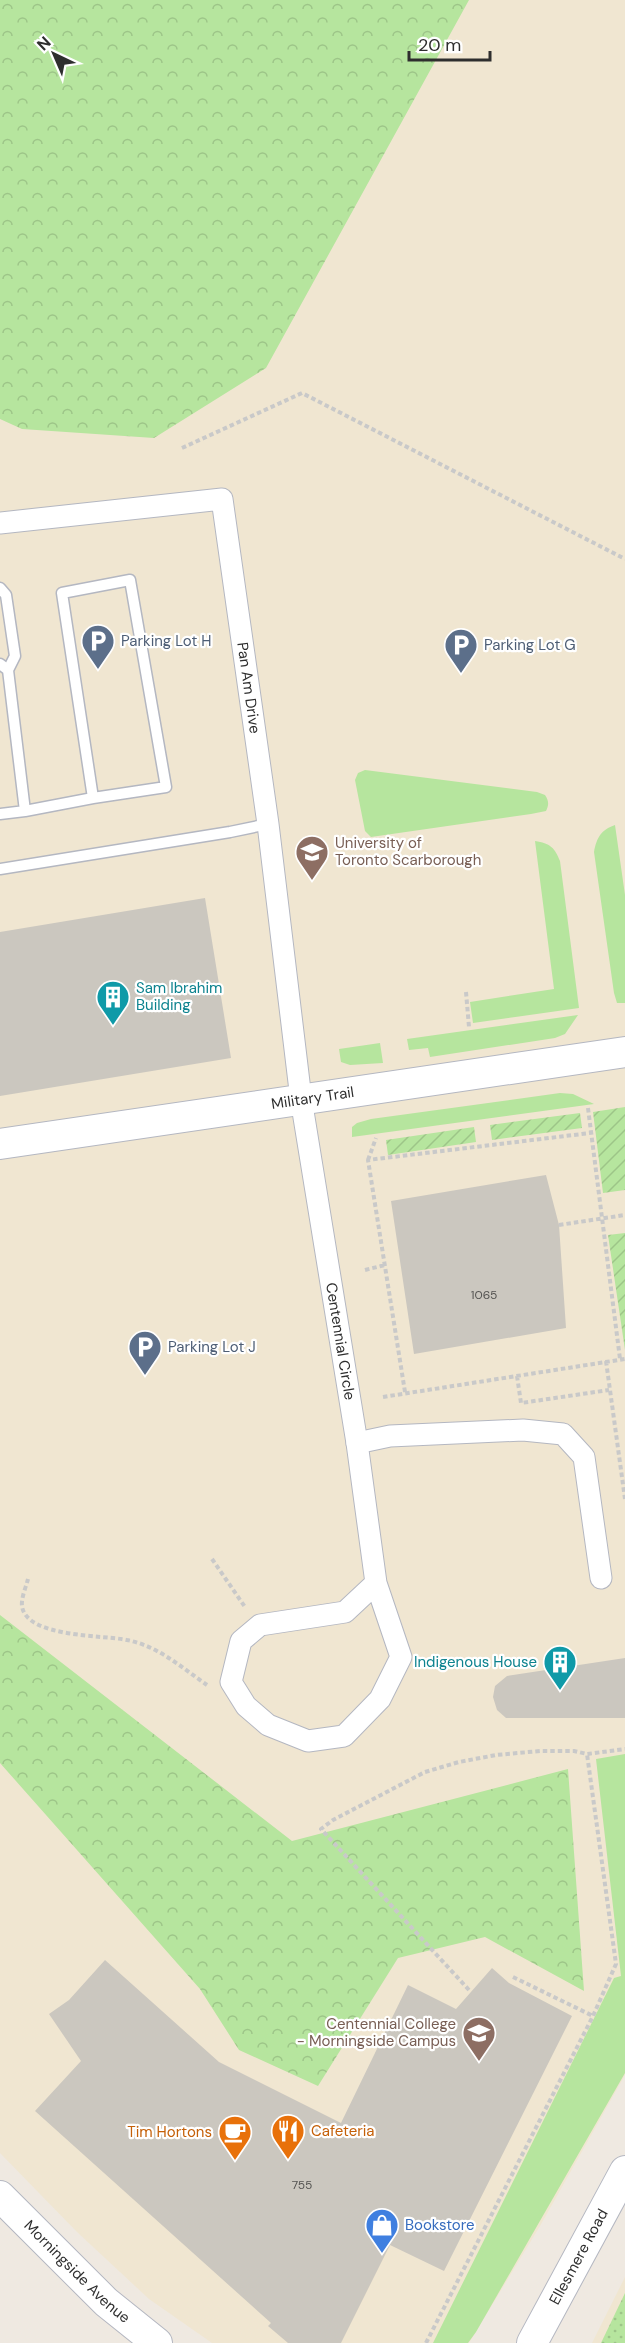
<svg xmlns="http://www.w3.org/2000/svg" width="625" height="2343" font-family="'DM Sans',sans-serif">
<defs>
<pattern id="forest-crowns" width="20" height="18" patternUnits="userSpaceOnUse" patternTransform="scale(1.5)"><rect width="20" height="18" fill="#b6e59e"/><path d="M2 6a3 3 0 1 1 6 0M12 15a3 3 0 1 1 6 0" fill="none" stroke="#9dc588"/></pattern>
<pattern id="park-dots" width="8" height="8" patternUnits="userSpaceOnUse" patternTransform="scale(1.5)"><rect width="8" height="8" fill="#b6e59e"/><path d="M2 2h.1M6 6h.1" fill="none" stroke="#9dc588" stroke-width="1.8" stroke-linecap="round"/></pattern>
<pattern id="garden-furrows" width="10" height="10" patternUnits="userSpaceOnUse" patternTransform="scale(1.5)"><rect width="10" height="10" fill="#b6e59e"/><path d="M-1 1l2-2M0 10L10 0M9 11l2-2" fill="none" stroke="#9dc588"/></pattern>
</defs>
<rect width="100%" height="100%" fill="#efe9e1"/>
<path fill="#f0e6d1" d="M 0,0 L 625,0 L 625,2075 L 540,2226 L 469,2343 L 212,2343 L 149,2299 L 77,2232 L 0,2153 Z
M 625,2277 L 625,2343 L 592,2343 Z"/>
<path fill="#b6e59e" d="M 365,770 L 537,792 L 545,795 C 549,801 549,805 546,811 L 531,814 L 371,837 L 365,831 L 355,780 L 358,773 Z
M 615,825 L 625,895 L 625,1003 L 617,1003 L 614,993 L 594,852 C 597,837 601,830 615,825 Z
M 535,841 C 550,843 555,848 560,861 L 579,1008 L 473,1023 L 470,1002 L 554,989 Z
M 578,1015 L 565,1034 L 555,1038 L 430,1057 L 428,1048 L 409,1050 L 407,1039 Z
M 380,1043 L 383,1063 L 350,1065 L 341,1062 L 339,1049 Z
M 560,1093 L 573,1094 L 594,1104 L 352,1137 L 352,1127 L 357,1123 L 371,1119 Z
M 625,1754 L 625,2073 L 476,2332 L 468,2343 L 433,2343 L 614,1978 L 621,1976 L 596,1759 Z"/>
<path fill="url(#forest-crowns)" d="M 0,0 L 469,0 L 266,368 L 154,438 L 22,429 L 0,419 Z
M 0,1615 L 292,1841 L 568,1769 L 584,1991 L 485,1937 L 398,1958 L 318,2086 L 239,2050 L 200,1989 L 0,1763 Z"/>
<path fill="url(#park-dots)" d="M 625,2293 L 625,2343 L 601,2343 Z"/>
<path fill="url(#garden-furrows)" d="M 625,1107 L 625,1190 L 603,1193 L 593,1112 Z
M 580,1113 L 582,1128 L 492,1140 L 490,1125 Z
M 474,1127 L 476,1142 L 388,1155 L 386,1140 Z
M 625,1233 L 625,1350 L 608,1235 Z"/>
<path fill="#cbc7bf" d="M 205,898 L 231,1058 L 0,1096 L 0,932 Z
M 546,1175 L 559,1225 L 566,1328 L 414,1354 L 391,1201 Z
M 625,1658 L 625,1718 L 506,1718 L 497,1710 L 493,1697 L 495,1686 L 507,1676 Z
M 105,1960 L 219,2062 L 341,2123 L 408,1985 L 456,2009 L 492,1968 L 509,1983 L 572,2016 L 444,2271 L 390,2245 L 341,2343 L 288,2343 L 268,2326 L 271,2323 L 35,2111 L 81,2061 L 49,2014 L 69,2000 Z"/>
<g fill="none" stroke-linecap="round" stroke-linejoin="round">
<defs>
<path id="lane" d="M 0,588 L 6,595 L 15,656 L 8,670 L 0,664
M 25,811 L 93,798 L 62,593 L 130,580 L 166,787 L 93,798
M 0,814 L 25,811 L 8,670
M 0,869 L 230,832 L 268,824"/>
<g id="street">
<path id="s1" d="M 0,523 L 222,499 L 268,824 L 301,1099 L 357,1443 L 376,1583 L 401,1657 L 380,1699 L 344,1736 L 308,1741 L 268,1725 L 246,1706 L 231,1682 L 241,1641 L 260,1625 L 345,1612 L 376,1583"/>
<path d="M 357,1443 L 390,1436 L 523,1430 L 563,1434 L 584,1457 L 601,1578"/>
</g>
<g id="secondary">
<path id="s2" d="M 0,1144 L 625,1052"/>
<path id="s3" d="M 0,2196 L 106,2302 L 157,2343"/>
<path id="s4" d="M 532,2343 L 625,2171"/>
</g>
</defs>
<use href="#lane" stroke="#b4b7c1" stroke-width="13"/>
<use href="#street" stroke="#b4b7c1" stroke-width="23"/>
<use href="#secondary" stroke="#b4b7c1" stroke-width="32"/>
<path stroke="#c9c9c9" stroke-width="4" stroke-dasharray="4.5 3" stroke-linecap="butt" d="M 182,448 L 302,393 L 625,559
M 466,992 L 469,1027
M 588,1108 L 620,1359
M 368,1160 L 376,1138
M 559,1225 L 625,1215
M 365,1270 L 385,1265
M 606,1361 L 625,1499
M 517,1376 L 521,1403 L 609,1390
M 405,1392 L 368,1160 L 590,1133
M 383,1397 L 625,1359
M 212,1559 L 245,1607
M 28,1579 C 26,1587 21,1598 22,1606 C 26,1638 105,1635 127,1640 C 158,1646 181,1667 207,1685
M 513,1977 L 593,2016
M 469,1990 L 321,1829 L 333,1820 L 425,1772 L 459,1762 L 496,1755 L 540,1751 L 574,1751 L 587,1754 L 625,1749
M 426,2343 L 593,2016 L 616,1964 L 587,1754"/>
<use href="#lane" stroke="#fff" stroke-width="10"/>
<use href="#street" stroke="#fff" stroke-width="21"/>
<use href="#secondary" stroke="#fff" stroke-width="30"/>
</g>
<defs>
<symbol id="parking-pin" viewBox="-11 -11 22 30"><path d="M0 17L-7.5 6A9.5 9.5 0 1 1 7.5 6Z" fill="#5c6f8a" stroke="#fff"/><path d="M-3.5-5.5H1a3.5 3.5 0 0 1 0 7H-1V5.5H-3.5ZM-1-3.4V-.6H.8a1.4 1.4 0 0 0 0-2.8Z" fill="#fff"/></symbol>
<symbol id="university-pin" viewBox="-11 -11 22 30"><path d="M0 17L-7.5 6A9.5 9.5 0 1 1 7.5 6Z" fill="#8d6e63" stroke="#fff"/><path d="M0-5L7-2L0 1L-7-2ZM-4 1L0 2.5L4 1V4Q0 6-4 4Z" fill="#fff"/></symbol>
<symbol id="building-pin" viewBox="-11 -11 22 30"><path d="M0 17L-7.5 6A9.5 9.5 0 1 1 7.5 6Z" fill="#0f9aa8" stroke="#fff"/><path d="M-4-6H4V6H1V3H-1V6H-4ZM-2.5-4.3h1.7v1.8h-1.7ZM.8-4.3h1.7v1.8H.8ZM-2.5-1h1.7V.8h-1.7ZM.8-1h1.7V.8H.8Z" fill="#fff"/></symbol>
<symbol id="restaurant-pin" viewBox="-11 -11 22 30"><path d="M0 17L-7.5 6A9.5 9.5 0 1 1 7.5 6Z" fill="#e8710a" stroke="#fff"/><path d="M-5-6h1v4h1v-4h1v4h1v-4h1v5L-1.5 .5V6h-2V.5L-5-1ZM5-6V6H3V1.5H1.5Q1.5-4 5-6Z" fill="#fff"/></symbol>
<symbol id="cafe-pin" viewBox="-11 -11 22 30"><path d="M0 17L-7.5 6A9.5 9.5 0 1 1 7.5 6Z" fill="#e8710a" stroke="#fff"/><path d="M-5.5-4.5H6V0H3Q3 3.5 0 3.5H-2.5Q-5.5 3.5-5.5 0ZM3-3.2v2h1.7v-2ZM-6 4.5H4V6H-6Z" fill="#fff"/></symbol>
<symbol id="shop-pin" viewBox="-11 -11 22 30"><path d="M0 17L-7.5 6A9.5 9.5 0 1 1 7.5 6Z" fill="#3f7fe0" stroke="#fff"/><path d="M-5-2.5h2.3a2.7 3.5 0 0 1 5.4 0H5L5.5 6h-11ZM-1.5-2.5h3a1.5 2.3 0 0 0-3 0Z" fill="#fff"/></symbol>
</defs>
<g fill-rule="evenodd">
<use href="#parking-pin" x="79" y="622" width="38" height="52"/>
<use href="#parking-pin" x="442" y="626" width="38" height="52"/>
<use href="#university-pin" x="293" y="833" width="38" height="52"/>
<use href="#building-pin" x="94" y="978" width="38" height="52"/>
<use href="#parking-pin" x="126" y="1328" width="38" height="52"/>
<use href="#building-pin" x="541" y="1643" width="38" height="52"/>
<use href="#university-pin" x="460" y="2014" width="38" height="52"/>
<use href="#restaurant-pin" x="269" y="2112" width="38" height="52"/>
<use href="#cafe-pin" x="216" y="2113" width="38" height="52"/>
<use href="#shop-pin" x="363" y="2206" width="38" height="52"/>
</g>
<g text-anchor="middle" stroke-width="4.5" stroke-linejoin="round" paint-order="stroke">
<g font-size="12" fill="#555452">
<text x="484" y="1299">1065</text>
<text x="302" y="2189">755</text>
</g>
<g font-size="15" fill="#4e5e75" stroke="#fff" text-anchor="start">
<text x="121" y="646">Parking Lot H</text>
<text x="484" y="650">Parking Lot G</text>
<text x="168" y="1352">Parking Lot J</text>
</g>
<g font-size="15" fill="#2e2e2e" stroke="#fff">
<text dy="5" stroke="none"><textPath href="#s1" startOffset="414">Pan Am Drive</textPath></text>
<text dy="5" stroke="none"><textPath href="#s2" startOffset="316">Military Trail</textPath></text>
<text dy="5" stroke="none"><textPath href="#s1" startOffset="1074">Centennial Circle</textPath></text>
<text dy="5" stroke="none"><textPath href="#s4" startOffset="98">Ellesmere Road</textPath></text>
<text dy="5" stroke="none"><textPath href="#s3" startOffset="108">Morningside Avenue</textPath></text>
</g>
<g font-size="15" fill="#785e54" stroke="#fff" text-anchor="start">
<text x="335" y="848">University of<tspan x="335" dy="17">Toronto Scarborough</tspan></text>
<text x="456" y="2029" text-anchor="end">Centennial College<tspan x="456" dy="17">- Morningside Campus</tspan></text>
</g>
<g font-size="15" fill="#0d838f" stroke="#fff" text-anchor="start">
<text x="136" y="993">Sam Ibrahim<tspan x="136" dy="17">Building</tspan></text>
<text x="537" y="1667" text-anchor="end">Indigenous House</text>
</g>
<g font-size="15" fill="#c56008" stroke="#fff" text-anchor="start">
<text x="311" y="2136">Cafeteria</text>
<text x="212" y="2137" text-anchor="end">Tim Hortons</text>
</g>
<g font-size="15" fill="#366cbe" stroke="#fff" text-anchor="start">
<text x="405" y="2230">Bookstore</text>
</g>
</g>
<g transform="translate(54 54) rotate(316)" stroke="#ffffff" stroke-width="4.5" paint-order="stroke">
<path d="M0-4.5L10 22L0 15L-10 22Z" fill="#2e2e2e"/>
<text y="-9" font-size="16" font-weight="bold" text-anchor="middle" fill="#2e2e2e">N</text>
</g>
<path d="M409 51v9h81v-9" fill="none" stroke="#2e2e2e" stroke-width="3"/>
<text x="418" y="51" font-size="18" fill="#2e2e2e" stroke="#ffffff" stroke-width="4.5" paint-order="stroke">20 m</text>
</svg>
